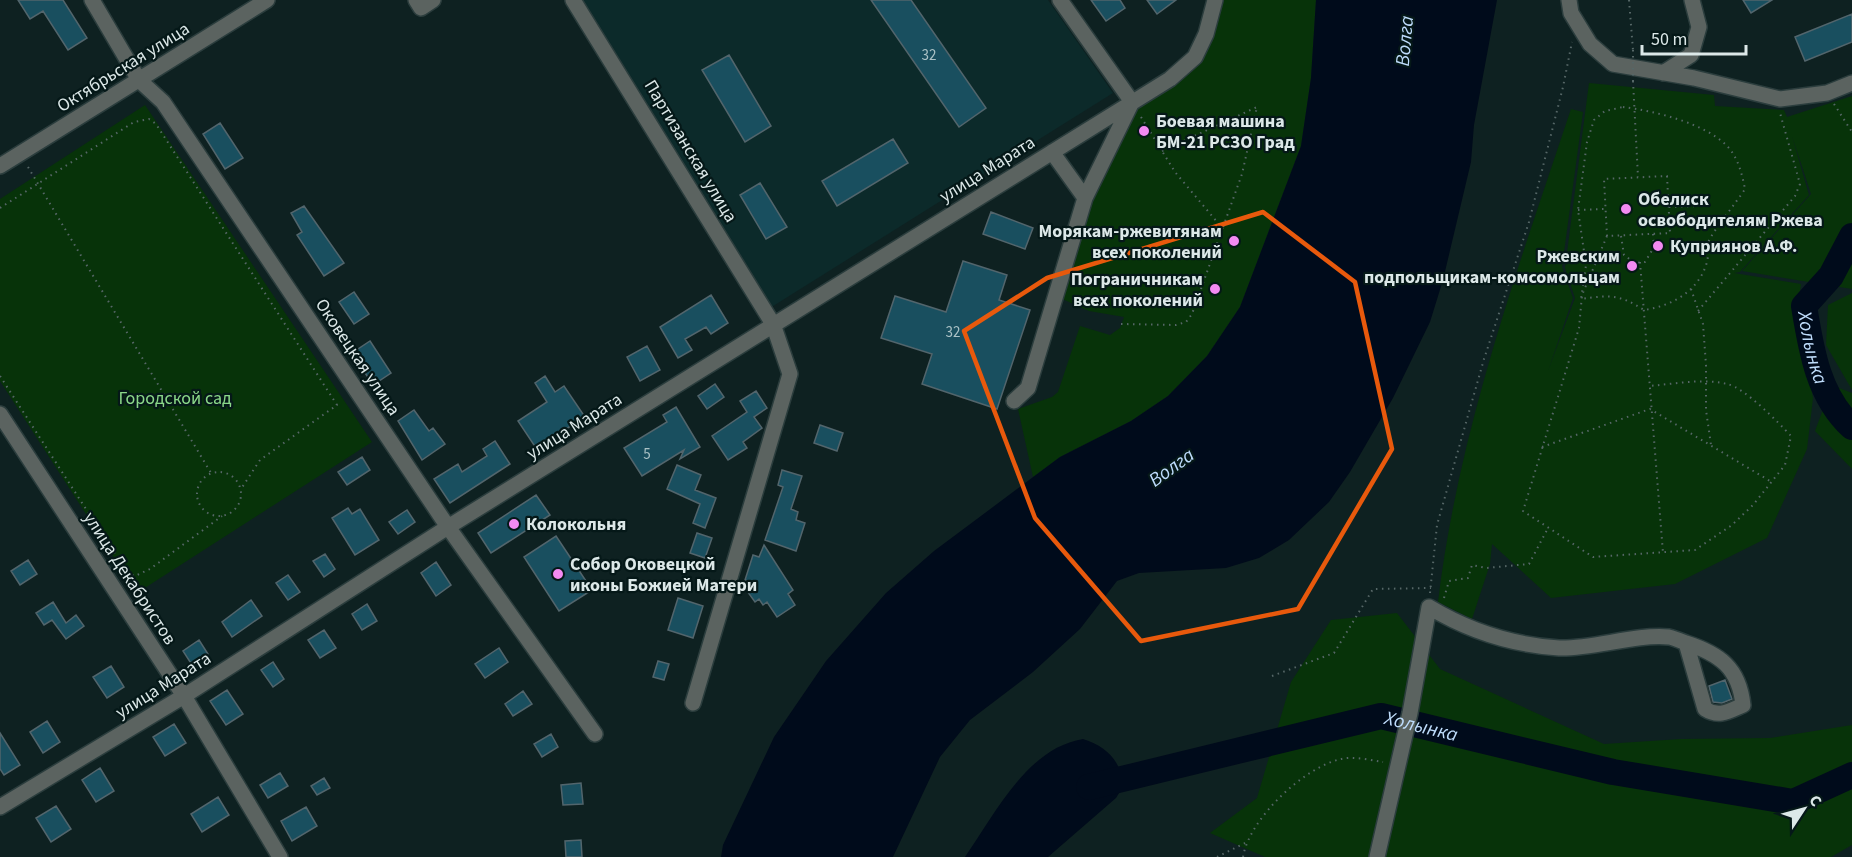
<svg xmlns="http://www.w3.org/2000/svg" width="1852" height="857" font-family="'Source Sans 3',sans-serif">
<rect width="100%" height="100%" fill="#0e2121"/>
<path fill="#0c2a2a" d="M 580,0 L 1048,0 L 1113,93 L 770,308 Z"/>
<path fill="#073309" d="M 1221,0 L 1316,0 L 1311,78 L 1301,146 L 1240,307 L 1207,356 L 1168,396 L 1131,421 L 1060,457 L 1033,477 L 1018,409 L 1052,397 L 1058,392 L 1080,326 L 1110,335 L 1120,328 L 1124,317 L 1089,311 L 1058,297 L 1087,201 L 1129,113 L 1200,55 L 1217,25 Z
M 1589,83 L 1714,95 L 1715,106 L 1784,110 L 1787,117 L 1852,96 L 1852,289 L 1742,271 L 1811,194 L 1792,136 L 1809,195 L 1740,272 L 1734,273 L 1801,284 L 1797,314 L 1813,398 L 1807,449 L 1767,538 L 1675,584 L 1551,598 L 1492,544 L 1490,564 L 1472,619 L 1438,602 C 1458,433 1517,271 1571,109 L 1583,112 L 1562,267 L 1573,298 L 1548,371 L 1575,298 L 1565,268 Z
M 145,105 L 372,442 L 137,593 L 0,381 L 0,199 Z
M 1852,293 L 1852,390 L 1826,345 L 1828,305 Z
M 1832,385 L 1852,393 L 1852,469 L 1815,431 Z
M 1397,613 L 1440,669 L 1604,744 L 1681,739 L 1770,738 L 1852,725 L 1852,845 L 1831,857 L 1265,857 L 1210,833 L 1257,798 L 1291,682 L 1331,620 Z"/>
<path fill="#000b1b" d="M 1316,0 L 1497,0 L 1474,125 L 1471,162 L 1443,280 L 1430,322 L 1393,398 L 1350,472 L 1329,502 L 1289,540 L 1259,558 L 1226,568 L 1139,573 L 1117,581 L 1080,629 L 1033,672 L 970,720 L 940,757 L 893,857 L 721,857 L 723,845 L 774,737 L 826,661 L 886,593 L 934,551 L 1060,457 L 1131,421 L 1168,396 L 1207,356 L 1240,307 L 1301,146 L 1311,78 Z
M 1083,739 C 1106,746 1120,760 1124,785 L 1116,798 L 1048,857 L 965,857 C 995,814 1027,748 1083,739 Z"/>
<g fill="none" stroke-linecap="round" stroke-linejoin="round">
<g stroke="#000b1b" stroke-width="26">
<path id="s1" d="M 1852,236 L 1831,276 L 1804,306 C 1811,349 1818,396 1852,427"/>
<path id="s2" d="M 1089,787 L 1381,716 L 1613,772 L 1793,802 L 1852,775"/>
</g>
</g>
<path fill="#194f5f" stroke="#52656c" stroke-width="1.5" d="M 18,0 L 63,0 L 87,38 L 68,50 L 43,11 L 30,19 Z
M 871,0 L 911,0 L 986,108 L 959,127 Z
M 1091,0 L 1120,0 L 1125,8 L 1106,21 Z
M 1147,0 L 1176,0 L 1157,14 Z
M 1743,0 L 1772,0 L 1751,13 Z
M 1852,14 L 1852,42 L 1805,61 L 1795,37 Z
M 729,55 L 771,126 L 745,142 L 702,70 Z
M 220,123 L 243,158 L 225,169 L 203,134 Z
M 893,139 L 908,163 L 837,206 L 822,181 Z
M 760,183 L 787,227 L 766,239 L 740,195 Z
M 304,206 L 344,263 L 324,276 L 297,235 L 302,232 L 291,213 Z
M 991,212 L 1033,228 L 1025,249 L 983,234 Z
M 963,261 L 1007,275 L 999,300 L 1030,310 L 997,409 L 922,384 L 932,354 L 881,338 L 895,296 L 946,312 Z
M 354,292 L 369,314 L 354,324 L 339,302 Z
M 711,295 L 728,323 L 711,334 L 706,327 L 685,339 L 692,350 L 678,358 L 660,327 Z
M 370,341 L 391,373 L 373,385 L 352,353 Z
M 647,346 L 660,370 L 640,381 L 627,357 Z
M 545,376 L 555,392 L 564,386 L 585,417 L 536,448 L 518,421 L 547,402 L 535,383 Z
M 715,384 L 724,397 L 707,409 L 698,396 Z
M 756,391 L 767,408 L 754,417 L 762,428 L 743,442 L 747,448 L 728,460 L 712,436 L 747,412 L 740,401 Z
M 676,407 L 700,447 L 680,459 L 684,450 L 642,476 L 624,448 L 667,422 L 663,415 Z
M 414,410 L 429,431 L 433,428 L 445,444 L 422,460 L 398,421 Z
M 820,425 L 843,433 L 837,451 L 814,443 Z
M 495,441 L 510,464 L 450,503 L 434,479 L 458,464 L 462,472 L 487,456 L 483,449 Z
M 362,457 L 370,470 L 347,485 L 338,472 Z
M 677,465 L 701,475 L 695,490 L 716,498 L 705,528 L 693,523 L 700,504 L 667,489 Z
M 782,470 L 802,476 L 791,509 L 798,512 L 796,520 L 805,523 L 796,551 L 765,540 L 783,487 L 778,485 Z
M 536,495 L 550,515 L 491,553 L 478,533 Z
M 348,508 L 352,514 L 360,509 L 379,540 L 355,555 L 332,518 Z
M 407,510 L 415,522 L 398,534 L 389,522 Z
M 697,533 L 712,538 L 705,558 L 690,553 Z
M 556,536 L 592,590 L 559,611 L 524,557 Z
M 764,545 L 793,590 L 788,594 L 795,605 L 777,617 L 767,602 L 763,605 L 759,599 L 755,602 L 747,591 L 757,584 L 745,580 L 753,555 L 759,557 Z
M 325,554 L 335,569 L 324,577 L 313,561 Z
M 28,560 L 37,574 L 20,585 L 11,571 Z
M 436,562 L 451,585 L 436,596 L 421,573 Z
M 288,575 L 300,592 L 288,600 L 276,583 Z
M 678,598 L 703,606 L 693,638 L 668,630 Z
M 251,600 L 262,616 L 232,637 L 222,622 Z
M 53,602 L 66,623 L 76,615 L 84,626 L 66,639 L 52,620 L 44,625 L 36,613 Z
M 367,604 L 377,621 L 362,630 L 352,614 Z
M 324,630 L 336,648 L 320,658 L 308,640 Z
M 199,640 L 208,654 L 192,665 L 183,651 Z
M 499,648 L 508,662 L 485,678 L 475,664 Z
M 658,661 L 669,664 L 664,680 L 653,677 Z
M 273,662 L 284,679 L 273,687 L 261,670 Z
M 111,666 L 124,687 L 107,698 L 93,677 Z
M 1725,680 L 1732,699 L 1722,703 L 1713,702 L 1709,686 Z
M 227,690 L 243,714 L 226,725 L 210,701 Z
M 523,691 L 532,704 L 513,716 L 505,704 Z
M 47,721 L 60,742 L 43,753 L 30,732 Z
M 174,724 L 186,743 L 165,756 L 153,737 Z
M 0,733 L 20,765 L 4,775 L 0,769 Z
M 551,734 L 558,747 L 542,757 L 534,744 Z
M 100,768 L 114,791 L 96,802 L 82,780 Z
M 280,773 L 288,786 L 268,798 L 260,785 Z
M 324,778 L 330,788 L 317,795 L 311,786 Z
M 581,783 L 583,804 L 563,805 L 561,785 Z
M 218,797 L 229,815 L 202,832 L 191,814 Z
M 56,806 L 71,829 L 51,842 L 36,818 Z
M 306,807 L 317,826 L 292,841 L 281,821 Z
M 581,840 L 582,857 L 566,857 L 565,841 Z"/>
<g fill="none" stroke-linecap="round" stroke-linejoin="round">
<defs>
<path id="minor" d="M 92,0 L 139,80 L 163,102 L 448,527 L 595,734
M 416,0 L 421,8 L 433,0
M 573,0 L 773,324 L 790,374 L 693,703
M 1060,0 L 1132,102
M 1569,0 L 1571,13 L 1590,44 L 1613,64 L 1694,78 L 1780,99 L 1827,93 L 1852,83
M 1663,73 L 1691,55 L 1699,27 L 1692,0
M 1052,152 L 1085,198
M 0,166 L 267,0
M 1014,401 L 1028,388 L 1085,198 L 1132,102
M 0,414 L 184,696 L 280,857
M 0,807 L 184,696 L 448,527 L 1170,79 L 1195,57 L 1206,34 L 1215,0
M 1377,857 L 1410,713 L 1429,607 C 1469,631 1513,645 1559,648 C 1595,649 1633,634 1669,637 C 1674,638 1681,641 1686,643 C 1720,654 1739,668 1743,705 C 1729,711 1719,718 1705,709 L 1686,643"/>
</defs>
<use href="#minor" stroke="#2b3d3d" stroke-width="18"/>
<path stroke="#566767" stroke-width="2" stroke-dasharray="1.5 4.5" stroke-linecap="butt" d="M 1629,0 L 1633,50
M 1633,81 L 1638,177
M 1834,104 L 1852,132
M 1623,107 C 1654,111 1705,123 1727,146 C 1738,157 1742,174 1745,189 C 1737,202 1711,233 1708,243 C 1706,249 1709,256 1707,262 C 1699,291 1672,306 1644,310 C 1619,294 1610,295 1581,299 L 1586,265 L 1578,210 L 1587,142 L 1594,120 L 1605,111 Z
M 1141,117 L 1175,172 L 1223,229
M 1162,151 L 1257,107
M 28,167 L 211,473
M 1667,176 L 1670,233 L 1607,236 L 1604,179 Z
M 1669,207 L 1698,206
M 0,208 L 134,122 L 149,119 L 156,124 L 337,405 L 260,460 L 241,489
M 1578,210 L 1605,209
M 1607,236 L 1582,295 L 1579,328 L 1523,511 L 1593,557 L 1695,550 L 1732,525 L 1753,505 L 1785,465 L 1791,436 C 1779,423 1744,387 1727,384 C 1702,378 1674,384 1649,386
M 1621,236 L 1624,255 L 1635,263 L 1645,262 L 1654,247 L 1653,234
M 1640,262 L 1663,553
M 1691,289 L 1703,324 L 1706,365 L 1706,410 L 1711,445
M 1698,311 L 1795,196 L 1800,184 L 1780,113
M 1121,324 L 1176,325 L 1186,322 L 1192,314 L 1242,174 L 1257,107
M 0,376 L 128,574 L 135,576 L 150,569 L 222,516
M 1542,447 L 1650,409 L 1770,481
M197 494a22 22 0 1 1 44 0a22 22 0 1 1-44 0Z
M 1430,593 L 1437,525 L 1484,359 L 1529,222 L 1563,87 L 1572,42
M 1444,598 L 1449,581 L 1468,578 L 1472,565 L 1486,568 L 1529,564 L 1548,528
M 1272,676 L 1334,653 L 1373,589 L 1431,588
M 1217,857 L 1245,843
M 1243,857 C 1249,819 1304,767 1341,759 C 1354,756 1370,760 1383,762"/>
<use href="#minor" stroke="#5b6360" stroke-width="15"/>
<path stroke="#566767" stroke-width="2" stroke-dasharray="1.5 4.5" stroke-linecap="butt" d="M 1633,50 L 1633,81"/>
</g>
<path fill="none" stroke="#e8590c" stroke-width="4.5" stroke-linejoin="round" d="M 1263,212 L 1355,282 L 1392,449 L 1298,609 L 1141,641 L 1035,518 L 964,331 L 1047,278 Z"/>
<g fill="#f38af2" stroke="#051818" stroke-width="2">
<circle cx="1144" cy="131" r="6"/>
<circle cx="1626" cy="209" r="6"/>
<circle cx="1234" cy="241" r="6"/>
<circle cx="1658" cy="246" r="6"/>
<circle cx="1632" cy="266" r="6"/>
<circle cx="1215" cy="289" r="6"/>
<circle cx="514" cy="524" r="6"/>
<circle cx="558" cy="574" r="6"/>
</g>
<g text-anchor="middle" stroke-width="4.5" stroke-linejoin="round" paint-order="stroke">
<g font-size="15" fill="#abc2c6">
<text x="929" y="60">32</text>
<text x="953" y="337">32</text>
<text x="647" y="459">5</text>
</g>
<g font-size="18" fill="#dce8e8" stroke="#051818">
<text transform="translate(123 67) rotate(-32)" y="6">Октябрьская улица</text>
<text transform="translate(691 151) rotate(59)" y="6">Партизанская улица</text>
<text transform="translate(987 169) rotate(-32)" y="6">улица Марата</text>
<text transform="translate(358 357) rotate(56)" y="6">Оковецкая улица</text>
<text transform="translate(574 426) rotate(-32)" y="6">улица Марата</text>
<text transform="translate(130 578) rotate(57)" y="6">улица Декабристов</text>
<text transform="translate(163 685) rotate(-32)" y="6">улица Марата</text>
</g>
<g font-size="18" font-weight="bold" fill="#dce8e8" stroke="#051818" text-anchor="start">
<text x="1156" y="127">Боевая машина<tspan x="1156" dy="21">БМ-21 РСЗО Град</tspan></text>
<text x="1638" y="205">Обелиск<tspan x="1638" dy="21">освободителям Ржева</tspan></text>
<text x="1222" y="237" text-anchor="end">Морякам-ржевитянам<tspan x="1222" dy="21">всех поколений</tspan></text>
<text x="1670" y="252">Куприянов А.Ф.</text>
<text x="1620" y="262" text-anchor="end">Ржевским<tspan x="1620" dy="21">подпольщикам-комсомольцам</tspan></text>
<text x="1203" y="285" text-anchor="end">Пограничникам<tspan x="1203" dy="21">всех поколений</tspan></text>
<text x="526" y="530">Колокольня</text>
<text x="570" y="570">Собор Оковецкой<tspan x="570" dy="21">иконы Божией Матери</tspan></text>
</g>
<g font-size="18" fill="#8bd889" stroke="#051818">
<text x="175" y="404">Городской сад</text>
</g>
<g font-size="20" font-style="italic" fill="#bedcfb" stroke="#051818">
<text transform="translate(1404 41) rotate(-85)" y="7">Волга</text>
<text dy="7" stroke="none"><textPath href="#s1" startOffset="128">Холынка</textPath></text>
<text transform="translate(1171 467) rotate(-36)" y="7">Волга</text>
<text dy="7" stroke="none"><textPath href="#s2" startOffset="342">Холынка</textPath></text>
</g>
</g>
<g transform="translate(1804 809) rotate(54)" stroke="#051818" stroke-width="4.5" paint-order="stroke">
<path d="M0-4.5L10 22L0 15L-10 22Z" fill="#dce8e8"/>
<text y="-9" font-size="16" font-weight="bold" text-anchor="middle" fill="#dce8e8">С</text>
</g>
<path d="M1642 45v9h104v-9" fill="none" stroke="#dce8e8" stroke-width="3"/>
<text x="1651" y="45" font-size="18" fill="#dce8e8" stroke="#051818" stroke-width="4.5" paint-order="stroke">50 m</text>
</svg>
